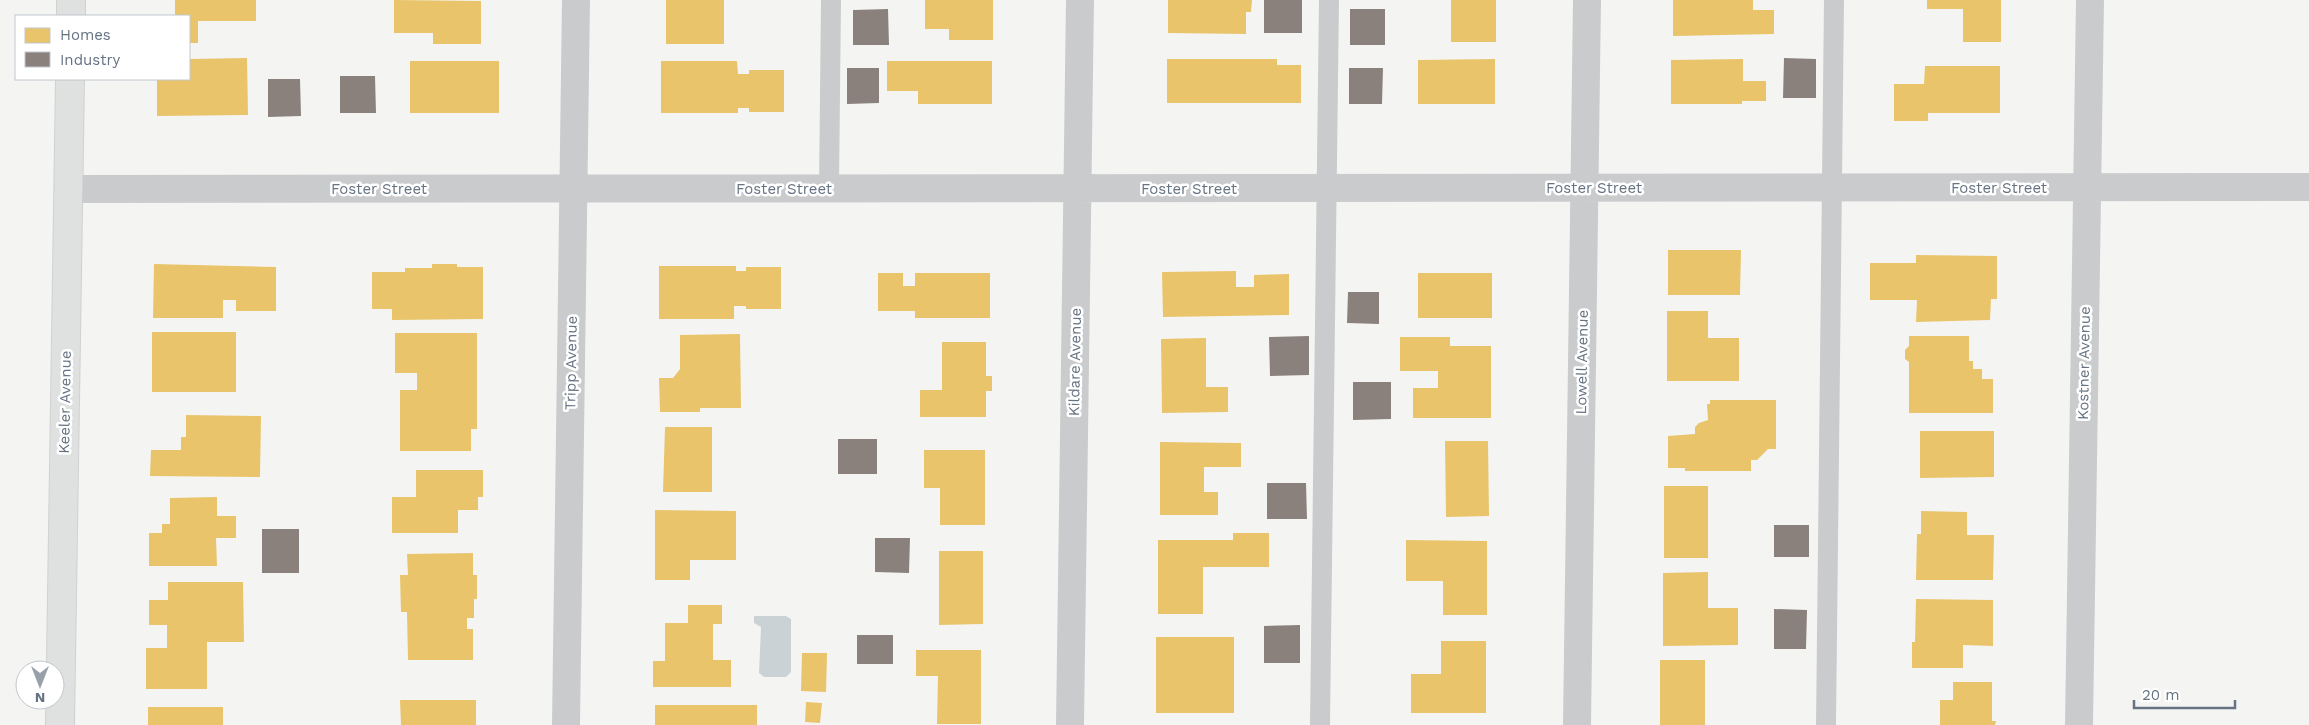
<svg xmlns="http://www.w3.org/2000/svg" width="2309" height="725" font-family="'Work Sans',sans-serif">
<rect width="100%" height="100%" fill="#f4f5f3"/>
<path fill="#cbd2d5" d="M 754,616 L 786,616 L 791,619 L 791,672 L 786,677 L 764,677 L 759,673 L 761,627 L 754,623 Z"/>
<path fill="#e9c46a" d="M 175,0 L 256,0 L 256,21 L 198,21 L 198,43 L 189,43 L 189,16 L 175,16 Z
M 394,0 L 481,1 L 481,44 L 433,44 L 433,33 L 394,33 Z
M 666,0 L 724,0 L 724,44 L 666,44 Z
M 925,0 L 993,0 L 993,40 L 949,40 L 949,29 L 925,29 Z
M 1168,0 L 1252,0 L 1251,12 L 1246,12 L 1246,34 L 1168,33 Z
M 1451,0 L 1496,0 L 1496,42 L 1451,42 Z
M 1673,0 L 1753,0 L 1753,10 L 1774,10 L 1774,34 L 1673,36 Z
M 1927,0 L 2001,0 L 2001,42 L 1963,42 L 1963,9 L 1927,9 Z
M 247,58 L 248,115 L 157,116 L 157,79 L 189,79 L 189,59 Z
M 1167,59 L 1277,59 L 1277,65 L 1301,65 L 1301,103 L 1167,103 Z
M 1495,59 L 1495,104 L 1418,104 L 1418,60 Z
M 1743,59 L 1743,81 L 1766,81 L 1766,101 L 1742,101 L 1742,104 L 1671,104 L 1671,60 Z
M 410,61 L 499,61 L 499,113 L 410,113 Z
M 661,61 L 737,61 L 738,74 L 749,74 L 749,70 L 784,70 L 784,112 L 749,112 L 749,108 L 738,108 L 738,113 L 661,113 Z
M 887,61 L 992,61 L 992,104 L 918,104 L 918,91 L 887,91 Z
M 1925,66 L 2000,66 L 2000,113 L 1928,113 L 1928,121 L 1894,121 L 1894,84 L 1924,84 Z
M 1668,250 L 1741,250 L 1740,295 L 1668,295 Z
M 1916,255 L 1997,256 L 1997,299 L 1991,299 L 1990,320 L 1916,322 L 1917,300 L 1870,300 L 1870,263 L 1916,263 Z
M 154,264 L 276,267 L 276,311 L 236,311 L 236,300 L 223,300 L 223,318 L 153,318 Z
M 432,264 L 457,264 L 457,267 L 483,267 L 483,319 L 392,320 L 392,309 L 372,309 L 372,272 L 405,272 L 405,268 L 432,268 Z
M 659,266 L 736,266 L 736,271 L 746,271 L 746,267 L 781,267 L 781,309 L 746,309 L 746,306 L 734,306 L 734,319 L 659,319 Z
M 1236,271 L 1236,287 L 1254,287 L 1254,275 L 1289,274 L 1289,315 L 1163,317 L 1162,272 Z
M 878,273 L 903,273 L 903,286 L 915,286 L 915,273 L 990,273 L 990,318 L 915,318 L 915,311 L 878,311 Z
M 1418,273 L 1492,273 L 1492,318 L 1418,318 Z
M 1667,311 L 1708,311 L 1708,338 L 1739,338 L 1739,381 L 1667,381 Z
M 152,332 L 236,332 L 236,392 L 152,392 Z
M 395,333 L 477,333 L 477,429 L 471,429 L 471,451 L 400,451 L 400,390 L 417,390 L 417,373 L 395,373 Z
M 740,334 L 741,408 L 700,408 L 700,412 L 660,412 L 659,378 L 673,378 L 680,369 L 680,335 Z
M 1909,336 L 1969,336 L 1969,361 L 1973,361 L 1973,369 L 1982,369 L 1982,379 L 1993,379 L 1993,413 L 1909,413 L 1909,362 L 1905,359 L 1905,350 L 1909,346 Z
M 1400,337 L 1450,337 L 1450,346 L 1491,346 L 1491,418 L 1413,418 L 1413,388 L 1438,388 L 1438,371 L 1400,371 Z
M 1206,338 L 1206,387 L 1228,387 L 1228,412 L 1162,413 L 1161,339 Z
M 942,342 L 986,342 L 986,376 L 992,376 L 992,391 L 986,391 L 986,417 L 920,417 L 920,390 L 942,390 Z
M 1710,400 L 1776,400 L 1776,449 L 1768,449 L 1757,460 L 1751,460 L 1751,471 L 1685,471 L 1685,468 L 1668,468 L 1668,436 L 1695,434 L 1695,427 L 1699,423 L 1708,420 L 1707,404 L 1710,404 Z
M 186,415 L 261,416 L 260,477 L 150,476 L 151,450 L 181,450 L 181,437 L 186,437 Z
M 665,427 L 712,427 L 712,492 L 663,492 Z
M 1920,431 L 1994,431 L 1994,477 L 1920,478 Z
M 1445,441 L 1488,441 L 1489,516 L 1446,517 Z
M 1160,442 L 1241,443 L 1241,467 L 1204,467 L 1204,492 L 1218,492 L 1218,515 L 1160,515 Z
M 924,450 L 985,450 L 985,525 L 940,525 L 940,488 L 924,488 Z
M 416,470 L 483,470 L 483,497 L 478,497 L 478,510 L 458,510 L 458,533 L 392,533 L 392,497 L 416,497 Z
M 1664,486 L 1708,486 L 1708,558 L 1664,558 Z
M 217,497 L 217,516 L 236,516 L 236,538 L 216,538 L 217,566 L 149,566 L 149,533 L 162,533 L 162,524 L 170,524 L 170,498 Z
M 655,510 L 736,511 L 736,560 L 690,560 L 690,580 L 655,580 Z
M 1921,511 L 1967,512 L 1967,535 L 1994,535 L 1993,580 L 1916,580 L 1917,534 L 1921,534 Z
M 1233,533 L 1269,533 L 1269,567 L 1203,567 L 1203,614 L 1158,614 L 1158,540 L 1233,540 Z
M 1406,540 L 1487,541 L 1487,615 L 1443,615 L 1443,581 L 1406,581 Z
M 939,551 L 983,551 L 983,624 L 939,625 Z
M 473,553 L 473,575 L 477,575 L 477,599 L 474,599 L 474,618 L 467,618 L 467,629 L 473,629 L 473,660 L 408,660 L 407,612 L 401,612 L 400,575 L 408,575 L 407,554 Z
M 1708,572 L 1708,608 L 1738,608 L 1738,645 L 1663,646 L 1663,573 Z
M 168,582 L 243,582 L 244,642 L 207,642 L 207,689 L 146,689 L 146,648 L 167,648 L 167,625 L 149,625 L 149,600 L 168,600 Z
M 1916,599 L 1993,600 L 1993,646 L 1963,645 L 1963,668 L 1912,668 L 1912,642 L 1915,642 Z
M 688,605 L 722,605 L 722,624 L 713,624 L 713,660 L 731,660 L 731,687 L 653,687 L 653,661 L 665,661 L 665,623 L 688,623 Z
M 1156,637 L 1234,637 L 1234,713 L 1156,713 Z
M 1441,641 L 1486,641 L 1486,713 L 1411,713 L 1411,674 L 1441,674 Z
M 916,650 L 981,650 L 981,724 L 937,724 L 938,676 L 916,676 Z
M 802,653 L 827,653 L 826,692 L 801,691 Z
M 1660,660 L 1705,660 L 1705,725 L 1660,725 Z
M 1953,682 L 1992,682 L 1992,721 L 1996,721 L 1995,725 L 1940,725 L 1940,700 L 1953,700 Z
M 400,700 L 476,700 L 476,725 L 401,725 Z
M 806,702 L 822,703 L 820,723 L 805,722 Z
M 655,705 L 757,705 L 757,725 L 655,725 Z
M 148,707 L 223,707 L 223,725 L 148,725 Z"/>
<path fill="#8a817c" d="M 1264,0 L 1302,0 L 1302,33 L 1264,33 Z
M 888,9 L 889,45 L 853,45 L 853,10 Z
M 1350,9 L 1385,9 L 1385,45 L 1350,45 Z
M 1784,58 L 1816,59 L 1816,98 L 1783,98 Z
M 847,68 L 879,68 L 879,103 L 847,104 Z
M 1349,68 L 1383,68 L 1382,104 L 1349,104 Z
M 340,76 L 375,76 L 376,113 L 340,113 Z
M 268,79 L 300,79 L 301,116 L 268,117 Z
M 1348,292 L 1379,292 L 1379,324 L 1347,323 Z
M 1309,336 L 1309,375 L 1270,376 L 1269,337 Z
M 1353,382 L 1391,382 L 1391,419 L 1353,420 Z
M 838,439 L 877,439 L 877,474 L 838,474 Z
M 1267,483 L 1306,483 L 1307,519 L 1267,519 Z
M 1774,525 L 1809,525 L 1809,557 L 1774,557 Z
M 262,529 L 299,529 L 299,573 L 262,573 Z
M 875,538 L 910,538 L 909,573 L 875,572 Z
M 1774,609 L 1807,610 L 1806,649 L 1774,649 Z
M 1300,625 L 1300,663 L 1264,663 L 1264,626 Z
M 857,635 L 893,635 L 893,664 L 857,664 Z"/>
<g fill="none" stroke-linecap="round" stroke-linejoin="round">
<defs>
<path id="secondary" d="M 71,16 L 71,0
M 60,725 L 70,79"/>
</defs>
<use href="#secondary" stroke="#d0d1d1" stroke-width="30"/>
<path stroke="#cacbcd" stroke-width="20" d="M 829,189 L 831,0
M 1320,725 L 1329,0
M 1826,725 L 1834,0"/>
<path stroke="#cacbcd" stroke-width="28" d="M 68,189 L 2309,187
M 566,725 L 576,0
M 1070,725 L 1080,0
M 1577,725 L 1587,0
M 2079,725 L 2090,0"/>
<use href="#secondary" stroke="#dfe0e0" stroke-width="28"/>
</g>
<g text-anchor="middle" stroke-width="5" stroke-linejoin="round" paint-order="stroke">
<g font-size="15" fill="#667382" stroke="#fff">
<text x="1594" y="193">Foster Street</text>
<text x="1999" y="193">Foster Street</text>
<text x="379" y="194">Foster Street</text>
<text x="784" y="194">Foster Street</text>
<text x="1189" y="194">Foster Street</text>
<text transform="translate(1075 362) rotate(-89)" y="5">Kildare Avenue</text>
<text transform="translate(1582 362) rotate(-89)" y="5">Lowell Avenue</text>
<text transform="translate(571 363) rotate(-89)" y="5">Tripp Avenue</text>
<text transform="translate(2084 363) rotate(-89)" y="5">Kostner Avenue</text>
<text transform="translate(65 402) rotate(-89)" y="5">Keeler Avenue</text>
</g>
</g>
<rect x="15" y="15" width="175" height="65" fill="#ffffff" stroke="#c2c7cd"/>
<rect x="25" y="28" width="25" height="15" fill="#e9c46a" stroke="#c2c7cd"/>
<text x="60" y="40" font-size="15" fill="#667382">Homes</text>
<rect x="25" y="52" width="25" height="15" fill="#8a817c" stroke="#c2c7cd"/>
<text x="60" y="65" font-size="15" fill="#667382">Industry</text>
<g transform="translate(40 685) rotate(180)"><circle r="24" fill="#ffffff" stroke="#c2c7cd"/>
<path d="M0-4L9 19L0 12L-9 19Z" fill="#98a0aa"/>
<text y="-8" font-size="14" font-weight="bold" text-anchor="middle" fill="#667382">N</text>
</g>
<path d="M2134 700v8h101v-8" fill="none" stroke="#667382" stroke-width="2.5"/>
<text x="2142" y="700" font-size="15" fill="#667382" stroke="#ffffff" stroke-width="4" paint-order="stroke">20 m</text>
</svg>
